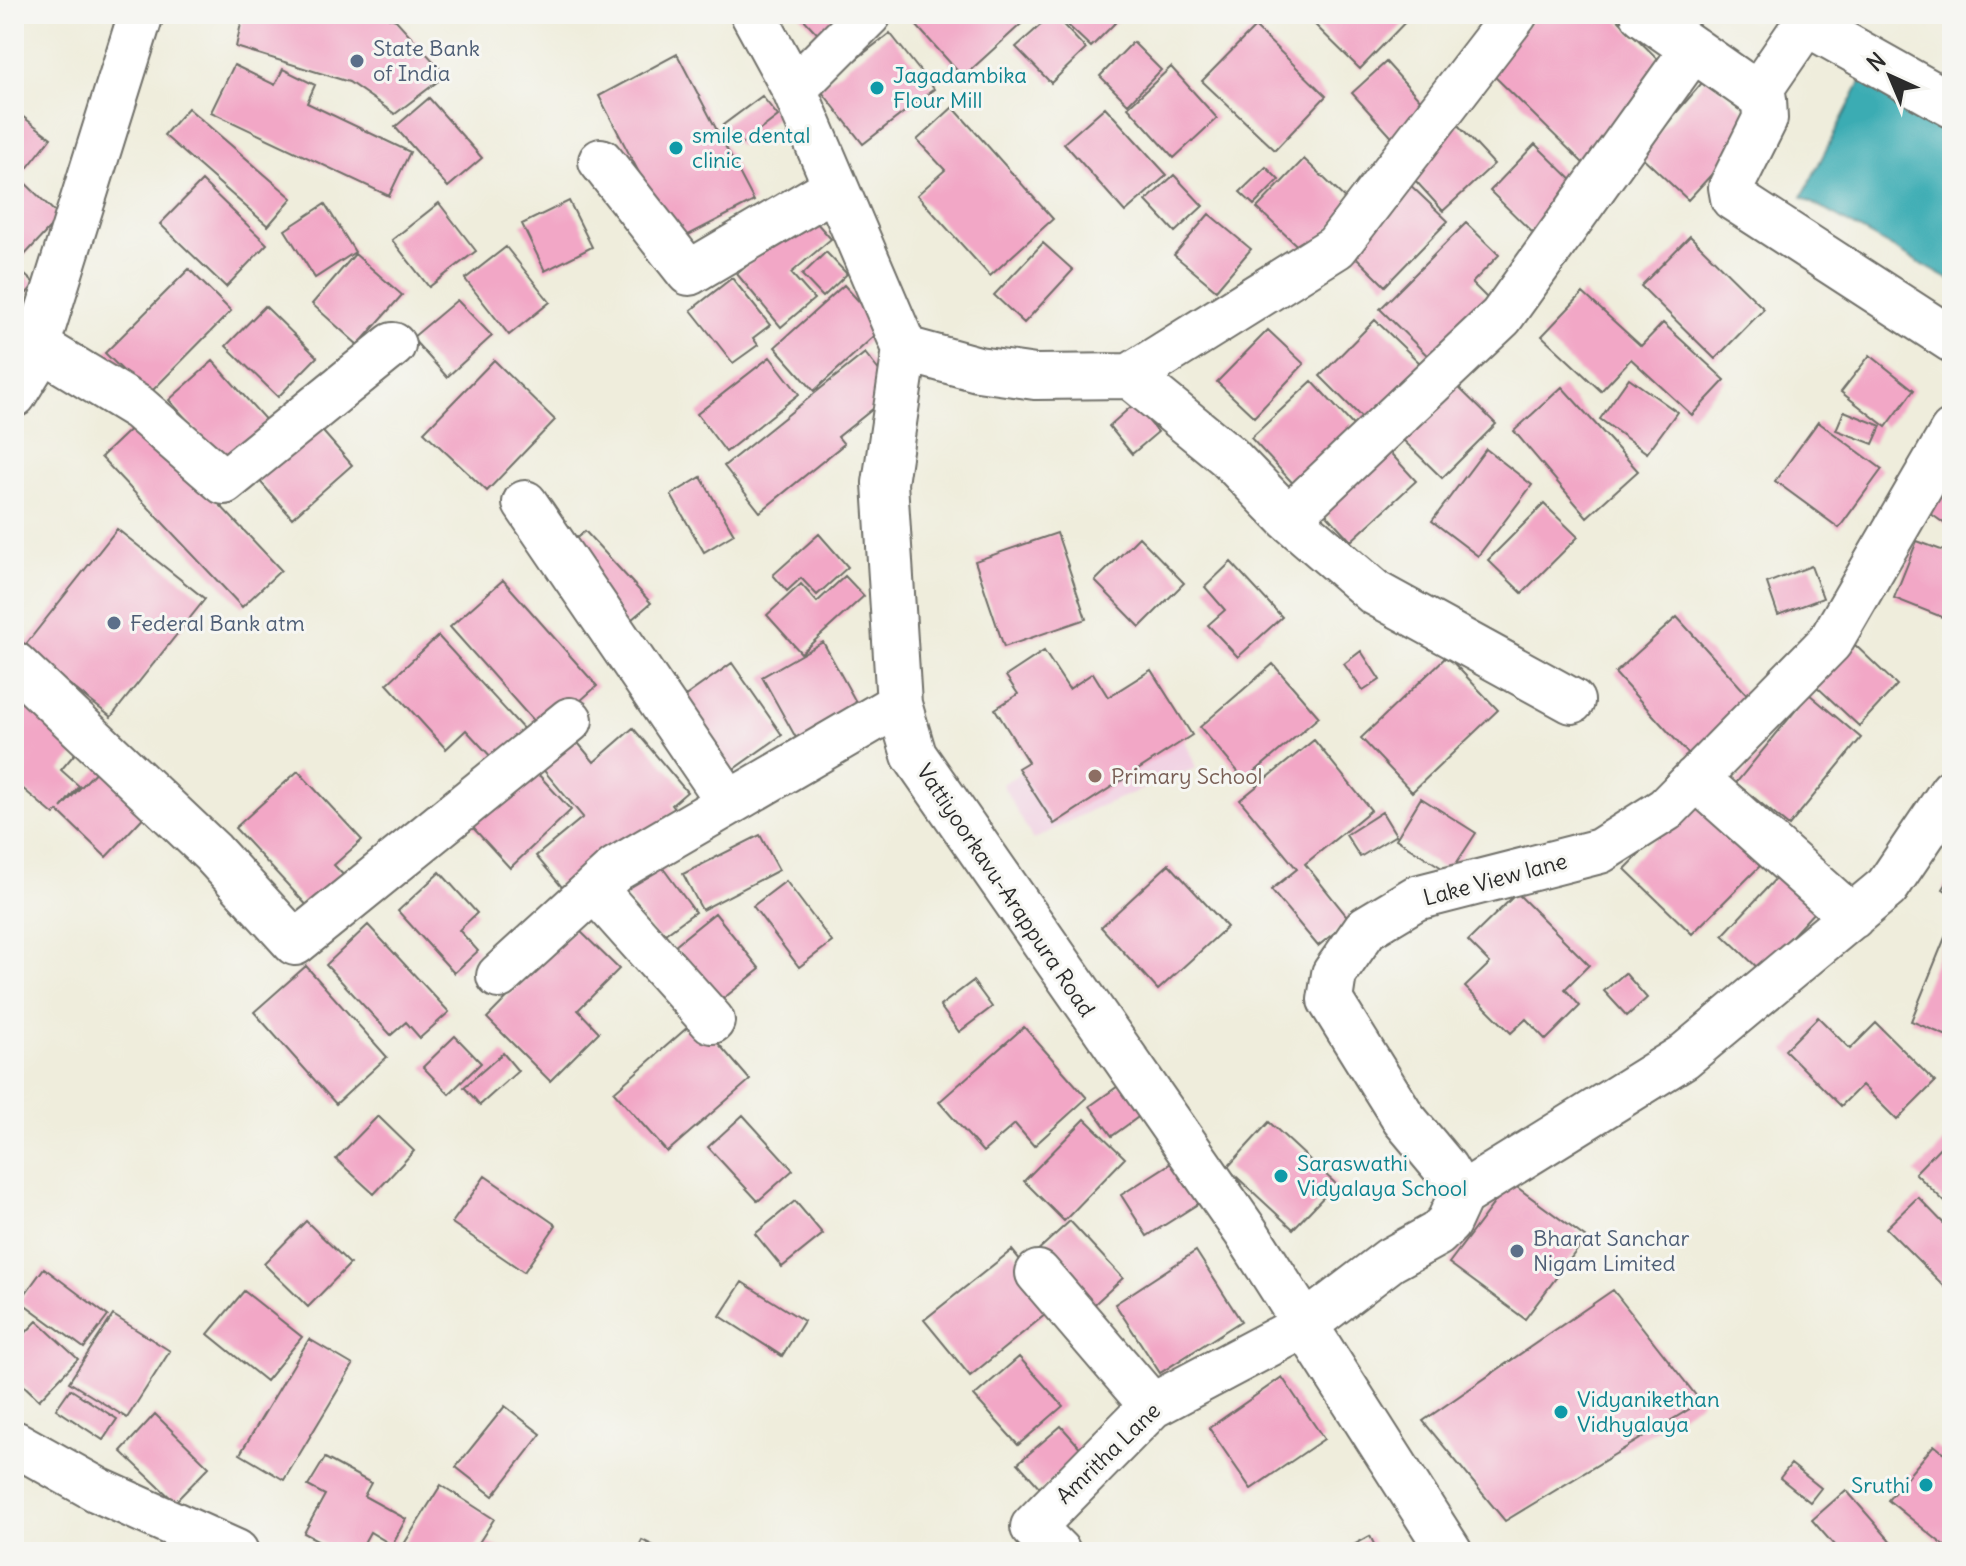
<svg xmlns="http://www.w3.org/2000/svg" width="1966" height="1566" font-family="Delius,sans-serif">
<rect width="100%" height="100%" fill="#f6f6f2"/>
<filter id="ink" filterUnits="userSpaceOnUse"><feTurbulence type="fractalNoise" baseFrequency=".0125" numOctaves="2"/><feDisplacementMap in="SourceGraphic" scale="16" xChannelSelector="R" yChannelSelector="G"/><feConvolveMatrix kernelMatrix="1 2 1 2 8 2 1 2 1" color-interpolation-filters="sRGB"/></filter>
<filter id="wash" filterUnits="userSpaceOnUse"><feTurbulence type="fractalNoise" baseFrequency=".006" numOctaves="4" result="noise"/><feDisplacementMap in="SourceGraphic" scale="32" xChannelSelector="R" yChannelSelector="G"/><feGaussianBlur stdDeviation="1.8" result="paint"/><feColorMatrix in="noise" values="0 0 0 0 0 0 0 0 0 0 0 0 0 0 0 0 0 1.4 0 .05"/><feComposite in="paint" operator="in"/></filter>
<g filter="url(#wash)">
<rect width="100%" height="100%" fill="#efeddc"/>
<path fill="#f1d0e2" d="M 1170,702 L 1196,768 L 1095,808 L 1033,840 L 1002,784 L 1074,742 Z"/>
<path fill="#3aacb3" stroke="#326c6f" stroke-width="2" d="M 1872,60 L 1952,105 L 1952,281 L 1802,197 Z"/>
<g id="blocks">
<path fill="#f2a7c6" d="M 243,14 L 379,14 L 396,20 L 446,75 L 395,114 L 349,82 L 236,47 Z
M 799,14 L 859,14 L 827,44 Z
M 906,14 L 1032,14 L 963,77 Z
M 1053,14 L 1086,49 L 1051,83 L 1016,47 Z
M 1056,14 L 1112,14 L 1118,20 L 1091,47 Z
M 1304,14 L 1413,14 L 1360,69 Z
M 1538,14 L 1599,14 L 1604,18 L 1612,14 L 1669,70 L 1584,164 L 1486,68 Z
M 1255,27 L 1326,96 L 1275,150 L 1202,81 Z
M 890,33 L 934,89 L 863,144 L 819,88 Z
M 1133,42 L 1161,70 L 1128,104 L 1100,76 Z
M 677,54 L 754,201 L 675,242 L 599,96 Z
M 1386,62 L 1431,112 L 1397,143 L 1352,93 Z
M 234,65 L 275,85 L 283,69 L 315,85 L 307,103 L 410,152 L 389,196 L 211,112 Z
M 1171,67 L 1217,118 L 1174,158 L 1128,107 Z
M 1707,77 L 1758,124 L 1688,200 L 1640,155 Z
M 762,96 L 778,116 L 739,146 L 723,125 Z
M 429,98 L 482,158 L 448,187 L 395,127 Z
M 953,107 L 1053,219 L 990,276 L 917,195 L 945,170 L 917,140 Z
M 1105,107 L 1167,175 L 1125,212 L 1064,143 Z
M 188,108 L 292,198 L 268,226 L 164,135 Z
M 14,110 L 51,138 L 25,171 L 14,163 Z
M 1456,123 L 1494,164 L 1443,211 L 1405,169 Z
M 1535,144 L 1583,191 L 1538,238 L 1490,191 Z
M 1304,159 L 1352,205 L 1306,254 L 1257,208 Z
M 1266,167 L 1279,180 L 1254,205 L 1240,192 Z
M 16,174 L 60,217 L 21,259 L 14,252 Z
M 1174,175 L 1203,206 L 1175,232 L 1146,201 Z
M 1405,180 L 1448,221 L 1385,286 L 1343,244 Z
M 202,181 L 267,244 L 226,287 L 160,224 Z
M 569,201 L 592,247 L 545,271 L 522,224 Z
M 439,203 L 476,251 L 429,287 L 392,240 Z
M 325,204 L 355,252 L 315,278 L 285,230 Z
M 808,213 L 831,239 L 791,273 L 814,299 L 781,327 L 737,274 Z
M 1209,214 L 1251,249 L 1216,290 L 1174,255 Z
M 1466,223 L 1499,255 L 1472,283 L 1496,307 L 1438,366 L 1380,309 Z
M 1690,236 L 1764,309 L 1715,359 L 1641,286 Z
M 1043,243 L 1073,270 L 1024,323 L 994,295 Z
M 506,247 L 550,302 L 509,335 L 465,279 Z
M 826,252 L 847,274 L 823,297 L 802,275 Z
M 355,254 L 402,295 L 358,345 L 312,304 Z
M 14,265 L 35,284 L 14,307 Z
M 189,269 L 231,311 L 148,395 L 105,353 Z
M 732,278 L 770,325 L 753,338 L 758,345 L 733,363 L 691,310 Z
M 844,285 L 883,328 L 814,391 L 775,347 Z
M 1583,293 L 1641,346 L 1663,323 L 1725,380 L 1692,415 L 1631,359 L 1601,391 L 1542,336 Z
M 457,300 L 492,336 L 447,377 L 412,338 Z
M 265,306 L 317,357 L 278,397 L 226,346 Z
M 1375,320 L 1422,365 L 1366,422 L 1320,376 Z
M 1268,330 L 1304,364 L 1254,417 L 1217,382 Z
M 865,353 L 895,391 L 838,437 L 844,444 L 760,512 L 724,466 Z
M 1870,355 L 1914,390 L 1886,427 L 1841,392 Z
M 770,357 L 799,394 L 726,452 L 697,414 Z
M 494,360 L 555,420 L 487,491 L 424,432 Z
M 213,361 L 270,425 L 227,464 L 169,400 Z
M 1629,378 L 1677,412 L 1647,453 L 1600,419 Z
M 1451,380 L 1496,424 L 1442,478 L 1397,434 Z
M 1312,381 L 1361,434 L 1300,491 L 1251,438 Z
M 1562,387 L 1638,471 L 1587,517 L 1514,431 Z
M 1134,404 L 1158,432 L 1132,454 L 1109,426 Z
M 1844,411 L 1881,426 L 1873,444 L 1836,430 Z
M 311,418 L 352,465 L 292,518 L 251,471 Z
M 140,420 L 281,570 L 242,607 L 101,457 Z
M 1818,422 L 1882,469 L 1839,528 L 1775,481 Z
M 1385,447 L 1416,481 L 1351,541 L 1320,507 Z
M 1486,449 L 1532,485 L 1478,556 L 1432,521 Z
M 701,477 L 734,534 L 704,552 L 671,495 Z
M 1950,478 L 1952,480 L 1952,529 L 1927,511 Z
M 1544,504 L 1578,537 L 1522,593 L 1488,560 Z
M 117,529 L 205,599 L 111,717 L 23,648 Z
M 585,531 L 651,603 L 625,625 L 559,553 Z
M 1057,533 L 1086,619 L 1004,647 L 975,561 Z
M 819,534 L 848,567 L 817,595 L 801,578 L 787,591 L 773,575 Z
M 1139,537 L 1184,583 L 1140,627 L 1095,581 Z
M 1917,541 L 1952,554 L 1952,621 L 1894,598 Z
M 1231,562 L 1282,617 L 1238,657 L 1208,625 L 1225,610 L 1205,587 Z
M 1811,566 L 1823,598 L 1778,615 L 1767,583 Z
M 845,576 L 864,596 L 801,653 L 767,615 L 801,584 L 817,602 Z
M 503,580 L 597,686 L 544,733 L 450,627 Z
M 1677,617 L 1753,701 L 1691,757 L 1615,673 Z
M 438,636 L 526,732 L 494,760 L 466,730 L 446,749 L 387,684 Z
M 823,642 L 861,711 L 800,745 L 762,677 Z
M 1853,643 L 1897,685 L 1859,726 L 1814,684 Z
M 1044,651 L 1069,689 L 1093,673 L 1108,697 L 1151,670 L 1192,735 L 1054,824 L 1018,768 L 1028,762 L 995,709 L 1018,694 L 1006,676 Z
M 1361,651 L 1380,680 L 1363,691 L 1344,664 Z
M 1447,656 L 1498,710 L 1412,792 L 1361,738 Z
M 732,663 L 782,735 L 728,773 L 677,702 Z
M 1273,664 L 1319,717 L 1245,780 L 1200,727 Z
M 14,684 L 83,744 L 61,770 L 79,786 L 61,808 L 104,763 L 152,808 L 106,857 L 58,811 L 54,815 L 15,782 L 19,778 L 14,774 Z
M 1809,694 L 1861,738 L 1789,826 L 1736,783 Z
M 633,728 L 687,792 L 672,805 L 676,810 L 571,898 L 536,856 L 583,817 L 535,760 L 569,732 L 594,762 Z
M 1314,740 L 1371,810 L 1305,864 L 1350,920 L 1318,946 L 1271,890 L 1297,869 L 1240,800 Z
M 526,761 L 571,810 L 510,868 L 464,818 Z
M 298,771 L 362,840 L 334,865 L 347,879 L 312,911 L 235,828 Z
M 1421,798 L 1476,833 L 1450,873 L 1396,839 Z
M 1693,800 L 1760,866 L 1692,934 L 1625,869 Z
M 1382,812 L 1396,835 L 1360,857 L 1346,835 Z
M 760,835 L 779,870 L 702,910 L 683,874 Z
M 657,860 L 695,912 L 658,939 L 620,887 Z
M 1169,864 L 1227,927 L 1158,990 L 1101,927 Z
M 440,872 L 477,913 L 459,930 L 478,951 L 454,973 L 398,911 Z
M 1779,875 L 1816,910 L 1760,970 L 1723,935 Z
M 1952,875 L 1952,895 L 1943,889 Z
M 786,881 L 832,942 L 799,967 L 753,906 Z
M 1517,893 L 1589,965 L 1565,989 L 1580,1006 L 1546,1040 L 1526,1019 L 1511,1033 L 1465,987 L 1490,963 L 1468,941 Z
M 715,913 L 760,969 L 719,1002 L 674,946 Z
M 368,925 L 449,1012 L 420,1038 L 406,1022 L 391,1035 L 326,965 Z
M 576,927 L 619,969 L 578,1010 L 599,1032 L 550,1081 L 487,1018 Z
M 1948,930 L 1952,931 L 1952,1038 L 1911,1021 Z
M 306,966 L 387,1057 L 336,1104 L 254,1012 Z
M 1625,973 L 1647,998 L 1627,1016 L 1604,991 Z
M 973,981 L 992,1007 L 959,1032 L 940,1006 Z
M 1818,1017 L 1850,1049 L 1876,1023 L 1935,1082 L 1897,1120 L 1862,1085 L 1841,1106 L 1785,1050 Z
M 697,1019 L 750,1080 L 667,1152 L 614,1092 Z
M 1024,1027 L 1087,1098 L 1034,1146 L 1015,1124 L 983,1152 L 939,1102 Z
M 455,1036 L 481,1063 L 449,1094 L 423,1067 Z
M 503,1053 L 518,1071 L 480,1105 L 464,1087 Z
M 1131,1077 L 1152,1107 L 1112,1136 L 1090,1106 Z
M 743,1115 L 793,1170 L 758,1201 L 708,1147 Z
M 378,1116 L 414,1151 L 374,1194 L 336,1159 Z
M 1085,1119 L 1125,1158 L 1064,1221 L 1024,1181 Z
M 1269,1122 L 1336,1184 L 1293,1229 L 1227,1168 Z
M 1948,1139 L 1952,1144 L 1952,1209 L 1915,1173 Z
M 1176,1160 L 1201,1202 L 1147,1236 L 1121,1195 Z
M 485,1176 L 556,1225 L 524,1272 L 452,1223 Z
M 1510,1182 L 1586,1238 L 1525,1319 L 1449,1263 Z
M 1918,1197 L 1952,1232 L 1952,1294 L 1886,1228 Z
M 795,1201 L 823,1234 L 782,1267 L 755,1234 Z
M 306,1221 L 350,1264 L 308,1307 L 264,1264 Z
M 1070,1221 L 1123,1278 L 1088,1310 L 1035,1253 Z
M 1012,1250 L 1057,1305 L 970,1376 L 924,1320 Z
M 1196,1251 L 1241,1321 L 1160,1373 L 1115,1304 Z
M 44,1268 L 108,1316 L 84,1348 L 20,1301 Z
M 742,1282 L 804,1321 L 782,1356 L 720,1316 Z
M 1613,1290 L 1701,1402 L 1505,1521 L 1423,1421 Z
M 244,1291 L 302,1337 L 266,1381 L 208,1334 Z
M 113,1315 L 170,1351 L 127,1418 L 69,1382 Z
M 37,1321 L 78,1359 L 39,1400 L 14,1376 L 14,1345 Z
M 309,1339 L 353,1365 L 284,1480 L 240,1454 Z
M 1019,1357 L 1063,1406 L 1018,1445 L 974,1396 Z
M 1282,1377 L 1324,1439 L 1251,1489 L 1209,1428 Z
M 70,1389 L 117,1419 L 103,1440 L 56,1409 Z
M 505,1406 L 541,1434 L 493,1496 L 456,1467 Z
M 155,1414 L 209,1467 L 175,1502 L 121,1451 Z
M 1061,1426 L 1083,1451 L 1041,1489 L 1018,1463 Z
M 1934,1445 L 1952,1460 L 1952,1552 L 1888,1500 Z
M 325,1458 L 371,1483 L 364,1496 L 406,1519 L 392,1545 L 370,1532 L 359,1552 L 340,1552 L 304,1533 L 325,1495 L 308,1486 Z
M 1791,1464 L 1821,1488 L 1810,1502 L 1780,1478 Z
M 441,1485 L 494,1519 L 473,1552 L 399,1552 Z
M 1846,1490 L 1900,1552 L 1840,1552 L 1812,1520 Z
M 1370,1536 L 1378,1552 L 1341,1552 Z
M 642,1540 L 666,1552 L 636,1552 Z
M 486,1542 L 509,1552 L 482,1552 Z"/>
</g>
</g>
<g filter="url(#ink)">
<use href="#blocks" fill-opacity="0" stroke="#706f69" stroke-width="2"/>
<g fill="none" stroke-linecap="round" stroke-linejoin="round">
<defs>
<path id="minor" d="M 753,14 L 794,89 L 905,349 L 885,483 L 899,704 L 914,755 L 1246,1232 L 1450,1552
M 1643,14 L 1764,99 L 1765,119 L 1731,187 L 1733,198 L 1952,340
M 794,89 L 869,14
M 1758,93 L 1806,23 L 1952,105
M 601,161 L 689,273 L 835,187
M 37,346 L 139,408 L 224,482 L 393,345
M 905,349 L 978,369 L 1035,377 L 1130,376 L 1336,247 L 1515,14
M 1130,376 L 1228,456 L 1288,518 L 1375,593 L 1572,701
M 525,503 L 729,802
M 1288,518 L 1501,317 L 1693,49
M 14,664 L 212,852 L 295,943 L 570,720
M 1696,778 L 1852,917
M 594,889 L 712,1021
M 499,976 L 616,869 L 899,704
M 1461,1195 L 1683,1057 L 1887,887 L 1952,791
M 1038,1273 L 1152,1406
M 14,1443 L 98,1490 L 236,1552
M 1058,1552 L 1033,1527 L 1152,1406 L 1305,1325 L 1390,1260 L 1437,1234 L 1448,1223 L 1461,1195 L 1445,1168 L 1404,1119 L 1330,1000 L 1334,974 L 1366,928 L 1416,898 L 1600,851 L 1666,809 L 1830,642 L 1952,432"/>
<path id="major" d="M 14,395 L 30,369 L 141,14"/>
</defs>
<use href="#minor" stroke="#706f69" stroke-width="48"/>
<use href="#major" stroke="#706f69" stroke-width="48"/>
<use href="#minor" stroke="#fff" stroke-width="44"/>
<use href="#major" stroke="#fff" stroke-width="44"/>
</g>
</g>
<g fill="#5c6f8a" stroke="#f6f6f2" stroke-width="3">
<circle cx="357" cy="61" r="8"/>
<circle cx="114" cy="623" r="8"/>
<circle cx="1517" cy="1251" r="8"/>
</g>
<g fill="#0f9aa8" stroke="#f6f6f2" stroke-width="3">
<circle cx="877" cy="88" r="8"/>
<circle cx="676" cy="148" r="8"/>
<circle cx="1281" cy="1176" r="8"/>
<circle cx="1561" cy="1412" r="8"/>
<circle cx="1926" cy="1485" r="8"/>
</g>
<circle fill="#8d6e63" stroke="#f6f6f2" stroke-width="3" cx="1095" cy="776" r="8"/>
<g text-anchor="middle" stroke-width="6" stroke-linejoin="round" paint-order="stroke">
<g font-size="22" fill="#4e5e75" stroke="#f6f6f2" text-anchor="start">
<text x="373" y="56">State Bank<tspan x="373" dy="25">of India</tspan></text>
<text x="130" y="631">Federal Bank atm</text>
<text x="1533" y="1246">Bharat Sanchar<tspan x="1533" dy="25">Nigam Limited</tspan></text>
</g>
<g font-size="22" fill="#0d838f" stroke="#f6f6f2" text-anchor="start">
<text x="893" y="83">Jagadambika<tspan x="893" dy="25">Flour Mill</tspan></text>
<text x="692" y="143">smile dental<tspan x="692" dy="25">clinic</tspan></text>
<text x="1297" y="1171">Saraswathi<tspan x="1297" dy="25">Vidyalaya School</tspan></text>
<text x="1577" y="1407">Vidyanikethan<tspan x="1577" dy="25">Vidhyalaya</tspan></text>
<text x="1910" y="1493" text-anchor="end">Sruthi</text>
</g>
<g font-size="22" fill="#785e54" stroke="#f6f6f2" text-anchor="start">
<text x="1111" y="784">Primary School</text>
</g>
<g font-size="22" fill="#2b2b2b" stroke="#f6f6f2">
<text transform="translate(1495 879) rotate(-15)" y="8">Lake View lane</text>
<text transform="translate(1006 890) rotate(56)" y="8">Vattiyoorkavu-Arappura Road</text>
<text transform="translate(1108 1453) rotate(-44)" y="8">Amritha Lane</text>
</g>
</g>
<rect width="1966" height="1566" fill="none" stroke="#f6f6f2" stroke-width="48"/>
<g transform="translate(1890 76) rotate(316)" stroke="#f6f6f2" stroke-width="6" paint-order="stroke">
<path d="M0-6L14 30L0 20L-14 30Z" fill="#2b2b2b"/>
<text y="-12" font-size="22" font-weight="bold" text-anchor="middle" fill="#2b2b2b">N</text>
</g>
</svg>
